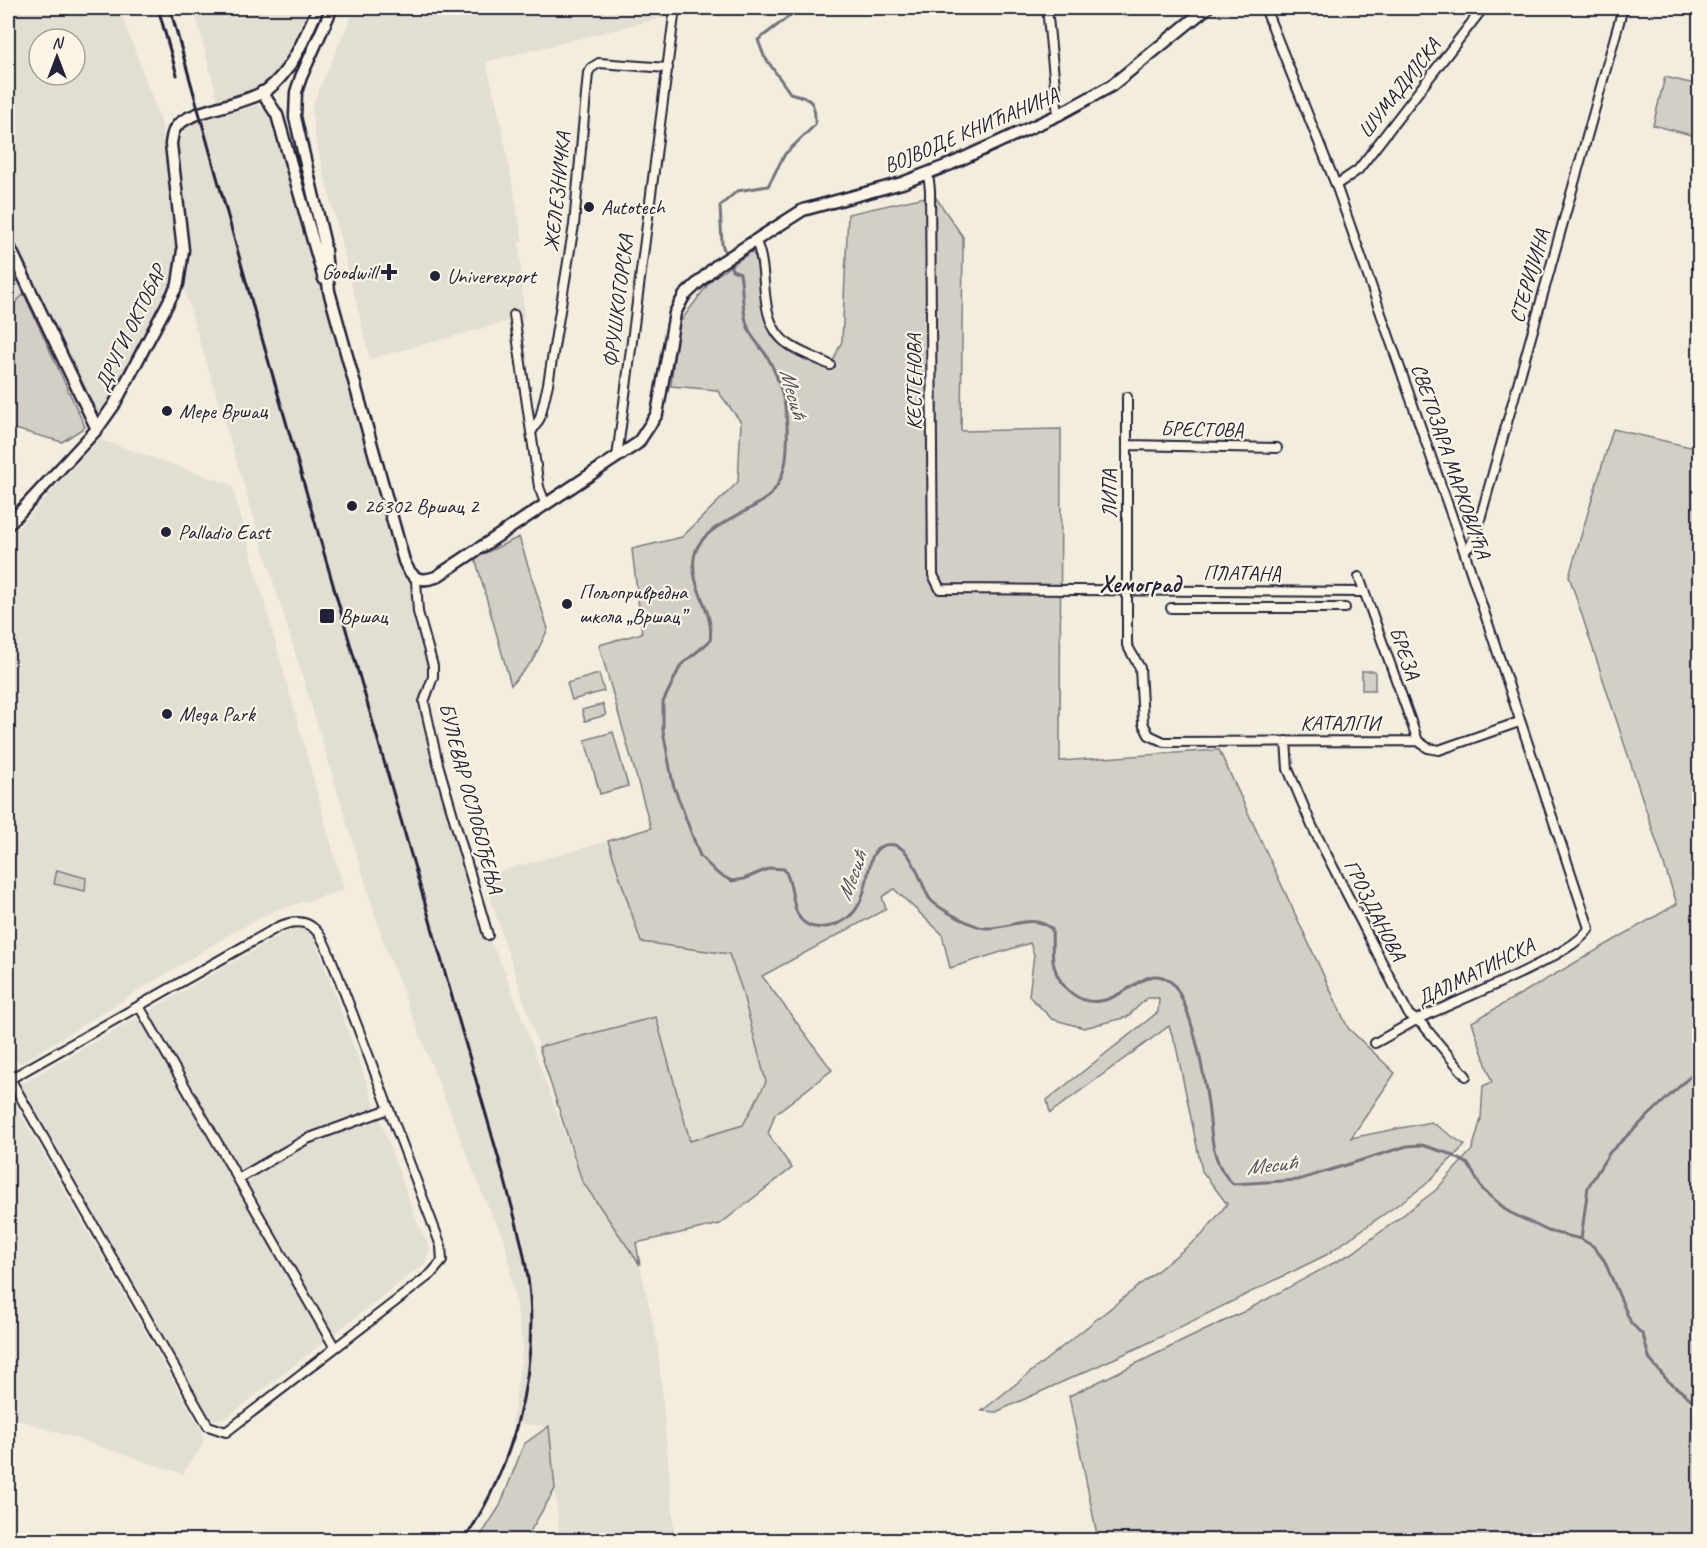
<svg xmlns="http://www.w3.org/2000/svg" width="1707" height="1548" font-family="Caveat,sans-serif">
<rect width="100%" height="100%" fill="#f3edde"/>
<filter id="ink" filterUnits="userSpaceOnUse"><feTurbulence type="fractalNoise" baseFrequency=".0167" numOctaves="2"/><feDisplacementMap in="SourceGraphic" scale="12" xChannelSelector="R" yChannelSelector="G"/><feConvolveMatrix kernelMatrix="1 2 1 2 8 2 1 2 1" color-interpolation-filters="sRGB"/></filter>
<g filter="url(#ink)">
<path fill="#e3ded2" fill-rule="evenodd" d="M 8,8 L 119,8 L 161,121 L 179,257 L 171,282 L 98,426 L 8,237 ZM 39,39 L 75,39 L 75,75 L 39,75 Z
M 194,8 L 310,8 L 277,72 L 260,88 L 218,101 Z
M 355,8 L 666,8 L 665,17 L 486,62 L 500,118 L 523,241 L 519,242 L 524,317 L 370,359 L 314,133 L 312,106 Z
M 257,105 L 274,116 L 386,512 L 411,588 L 430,672 L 424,724 L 455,834 L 492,945 L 505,972 L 582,1181 L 640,1265 L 658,1346 L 675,1540 L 560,1540 L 549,1426 L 512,1423 L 523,1346 L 505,1241 L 484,1198 L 384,944 L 183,286 L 191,257 L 179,146 L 186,125 Z
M 8,259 L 24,294 L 8,310 Z
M 99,439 L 232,485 L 344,890 L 274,911 L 234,932 L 21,1063 L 8,1057 L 8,539 Z
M 608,841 L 641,942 L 729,954 L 741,987 L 766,1082 L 743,1125 L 690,1141 L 655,1017 L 539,1047 L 483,876 Z
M 299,928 L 313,934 L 416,1219 L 430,1248 L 425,1263 L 228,1417 L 212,1420 L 21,1084 L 286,932 Z
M 8,1092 L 203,1433 L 202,1446 L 183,1474 L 8,1416 Z"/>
<path fill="#d4cfc6" stroke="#7b7880" stroke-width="1.5" d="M 1665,77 L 1699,85 L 1699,137 L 1653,125 Z
M 934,195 L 963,237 L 961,431 L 1061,429 L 1060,761 L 1219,750 L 1348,1028 L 1395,1073 L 1351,1138 L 1431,1122 L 1465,1145 L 1424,1186 L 1326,1255 L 1146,1344 L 996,1412 L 982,1411 L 1202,1235 L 1227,1204 L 1202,1171 L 1176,1046 L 1169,1026 L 1050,1113 L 1047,1100 L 1158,1012 L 1159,998 L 1147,998 L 1127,1017 L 1084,1028 L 1052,1019 L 1029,996 L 1034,954 L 1030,943 L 950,968 L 942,934 L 894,889 L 882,897 L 886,909 L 762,976 L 832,1070 L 775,1114 L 768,1134 L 792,1168 L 720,1224 L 636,1243 L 640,1265 L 582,1181 L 539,1047 L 656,1017 L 690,1141 L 743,1125 L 766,1082 L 741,987 L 729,954 L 641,942 L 608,841 L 651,828 L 599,645 L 642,633 L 632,549 L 682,537 L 738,482 L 741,422 L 717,390 L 671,386 L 677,326 L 712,279 L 751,252 L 759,260 C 760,279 761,327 776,341 C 789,353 812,361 829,370 L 842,341 L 848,214 Z
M 24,294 L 85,427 L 62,442 L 15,429 L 8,435 L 8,310 Z
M 1613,429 L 1699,449 L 1699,1540 L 1098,1540 L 1069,1396 L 1245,1311 L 1354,1252 L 1436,1190 L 1472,1150 L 1481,1119 L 1483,1086 L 1492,1082 L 1472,1022 L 1677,904 L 1569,576 Z
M 519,537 L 548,629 L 533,660 L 511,685 L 475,558 Z
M 1362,671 L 1375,671 L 1375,690 L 1362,690 Z
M 599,674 L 604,691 L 572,700 L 567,683 Z
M 603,704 L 606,715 L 585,721 L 582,710 Z
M 613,732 L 628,786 L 600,794 L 585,740 Z
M 57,870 L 86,878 L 85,891 L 54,884 Z
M 549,1426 L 555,1489 L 525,1540 L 478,1540 L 500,1506 L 524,1444 Z"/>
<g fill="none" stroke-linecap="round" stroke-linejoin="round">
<path stroke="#75727b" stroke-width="3" d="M 726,255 L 722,244 L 720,206 L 737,191 L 768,186 L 785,154 L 815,125 C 816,101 812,99 790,93 L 764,56 L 758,40 L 800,8
M 729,261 L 732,270 L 740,273 C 743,290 742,317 750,332 C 754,341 763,349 768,358 C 785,389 790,424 786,460 C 784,472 780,483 772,493 C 755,513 698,524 694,558 C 690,589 715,610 710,641 L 681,665 L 663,702 L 663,731 L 673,784 L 700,856 L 717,873 L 732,881 L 744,879 L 770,868 L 784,869 C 795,884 790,913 805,923 C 813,929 823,928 831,926 C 879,913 859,855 882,846 C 912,835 920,886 930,899 C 932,902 938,906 941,908 C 950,914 976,928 986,928 C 1010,929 1031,912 1052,929 C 1053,941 1051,955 1054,966 C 1060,988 1080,1007 1105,1000 C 1121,996 1134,983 1149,977 C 1158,974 1168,978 1174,985 C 1192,1009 1204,1073 1208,1104 C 1212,1132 1210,1163 1233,1184 L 1298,1180 L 1407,1146 L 1422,1145 L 1450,1154 L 1468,1164 L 1483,1190 L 1509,1212 L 1548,1231 L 1581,1239 L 1593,1246 L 1604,1260 L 1631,1323 L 1643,1335 L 1650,1360 L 1668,1381 L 1700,1406
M 1581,1239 L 1588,1187 L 1610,1152 L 1700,1067"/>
<defs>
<path id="street" d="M 1047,8 L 1058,115
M 1265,8 L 1336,185 L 1464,551 L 1589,928 C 1579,953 1450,1004 1420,1018 C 1405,1026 1390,1035 1375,1043
M 928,173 L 930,190 L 933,575 L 940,589 L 1364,592
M 1336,185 L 1358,170 L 1483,8
M 755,240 C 770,269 757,312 781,338 C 792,350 815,357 830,365
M 514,315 L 539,487 L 545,503
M 1127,397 L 1127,645 L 1140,668 L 1143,723 L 1149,735 L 1164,742 L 1418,741 L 1428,748 L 1439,750 L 1519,722
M 532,431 L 540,418 L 548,384 L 574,225 L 588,73 L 591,68 L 599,63 L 668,68
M 1127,445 L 1277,448
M 617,457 L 675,8
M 1464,551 L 1471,545 L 1477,530 L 1623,8
M 1359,577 L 1418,741
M 416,580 L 418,612 L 433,666 L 433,677 L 424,702 L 438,764 L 488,935
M 1171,608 L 1345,608
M 1286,741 L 1288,769 L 1312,826 L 1409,1015 L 1423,1025 L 1466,1076
M 139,1006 L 335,1348
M 8,1075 L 208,1426 L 226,1432 L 431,1274 L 442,1261 L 441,1246 L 435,1230 L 337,973 C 324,944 318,909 278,927 L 10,1079
M 238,1179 L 307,1139 L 389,1109"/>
<path id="secondary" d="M 332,8 L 301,77 L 296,92 L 295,117 L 324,241 L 329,291 L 404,561 C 411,578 419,583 436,577 L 638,443 L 657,414 L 675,313 L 684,296 L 717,265 L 803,210 L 902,183 L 951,164 L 1058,115 L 1111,86 L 1207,8
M 262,92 L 277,115 L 324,279
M 8,244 L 97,429
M 8,525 L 97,429 L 114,405 L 178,284 L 183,250 L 171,144 C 172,138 172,131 177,126 C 191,109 245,105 267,90 C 293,70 305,36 318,8"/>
</defs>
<use href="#street" stroke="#22223b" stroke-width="12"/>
<use href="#secondary" stroke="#22223b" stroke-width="15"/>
<use href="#street" stroke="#fcf5e5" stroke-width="8"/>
<use href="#secondary" stroke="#fcf5e5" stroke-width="10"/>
<path stroke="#22223b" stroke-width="3" d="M 158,8 L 177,75
M 170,8 L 261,335 L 504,1177 C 514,1216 527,1256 530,1297 C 536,1383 511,1470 464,1540"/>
</g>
</g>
<g fill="#22223b" stroke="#fcf5e5" stroke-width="2">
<circle cx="589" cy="207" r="6"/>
<path d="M386 263h6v6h6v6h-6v6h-6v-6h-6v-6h6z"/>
<circle cx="435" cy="276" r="6"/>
<circle cx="167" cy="411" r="6"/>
<circle cx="352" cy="506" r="6"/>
<circle cx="166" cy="532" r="6"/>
<circle cx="567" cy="604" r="6"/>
<rect x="319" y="608" width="16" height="16" rx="3"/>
<circle cx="167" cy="714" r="6"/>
</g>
<g text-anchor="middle" stroke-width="4.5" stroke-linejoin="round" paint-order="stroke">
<g font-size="21" fill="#22223b" stroke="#fcf5e5">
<text transform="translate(1399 88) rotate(-52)" y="7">ШУМАДИЈСКА</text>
<text transform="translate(971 130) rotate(-23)" y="7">ВОЈВОДЕ КНИЋАНИНА</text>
<text transform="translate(557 192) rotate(-84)" y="7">ЖЕЛЕЗНИЧКА</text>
<text transform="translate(1529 276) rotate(-74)" y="7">СТЕРИЈИНА</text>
<text transform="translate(618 301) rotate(-83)" y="7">ФРУШКОГОРСКА</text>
<text transform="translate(130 328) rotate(-64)" y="7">ДРУГИ ОКТОБАР</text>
<text transform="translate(914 382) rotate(-90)" y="7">КЕСТЕНОВА</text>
<text transform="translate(1202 429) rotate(1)" y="7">БРЕСТОВА</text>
<text transform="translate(1451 461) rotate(71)" y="7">СВЕТОЗАРА МАРКОВИЋА</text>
<text transform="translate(1109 494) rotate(-90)" y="7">ЛИПА</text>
<text x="1242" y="580">ПЛАТАНА</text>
<text transform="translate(1405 653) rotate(70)" y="7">БРЕЗА</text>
<text x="1340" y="730">КАТАЛПИ</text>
<text transform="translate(471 798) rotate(75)" y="7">БУЛЕВАР ОСЛОБОЂЕЊА</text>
<text transform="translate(1375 910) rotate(63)" y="7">ГРОЗДАНОВА</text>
<text transform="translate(1475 972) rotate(-26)" y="7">ДАЛМАТИНСКА</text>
</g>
<g font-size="21" fill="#22223b" stroke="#fcf5e5" text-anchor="start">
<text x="601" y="214">Autotech</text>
<text x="377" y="279" text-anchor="end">Goodwill</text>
<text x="447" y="283">Univerexport</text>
<text x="179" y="418">Мере Вршац</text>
<text x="364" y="513">26302 Вршац 2</text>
<text x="178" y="539">Palladio East</text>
<text x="579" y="599">Пољопривредна<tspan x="579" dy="24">школа „Вршац”</tspan></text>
<text x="340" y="623">Вршац</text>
<text x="179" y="721">Mega Park</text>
</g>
<g font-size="22" font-style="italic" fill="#525160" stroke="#fcf5e5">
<text transform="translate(794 393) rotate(75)" y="8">Месић</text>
<text transform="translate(851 876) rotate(-69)" y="8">Месић</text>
<text transform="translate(1271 1164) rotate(-5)" y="8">Месић</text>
</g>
<g font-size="24" font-weight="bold" fill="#22223b" stroke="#fcf5e5">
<text x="1140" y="592">Хемоград</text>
</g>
</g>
<rect width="1707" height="1548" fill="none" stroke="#fcf5e5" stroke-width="30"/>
<rect x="15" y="15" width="1677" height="1518" fill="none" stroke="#22223b" stroke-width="2" filter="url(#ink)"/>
<g transform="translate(57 57)"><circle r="28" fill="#fcf5e5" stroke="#a5a1a1" stroke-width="1.5"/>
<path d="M0-4.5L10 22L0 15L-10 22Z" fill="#22223b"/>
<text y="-9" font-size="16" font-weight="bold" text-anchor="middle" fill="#22223b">N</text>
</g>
</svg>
